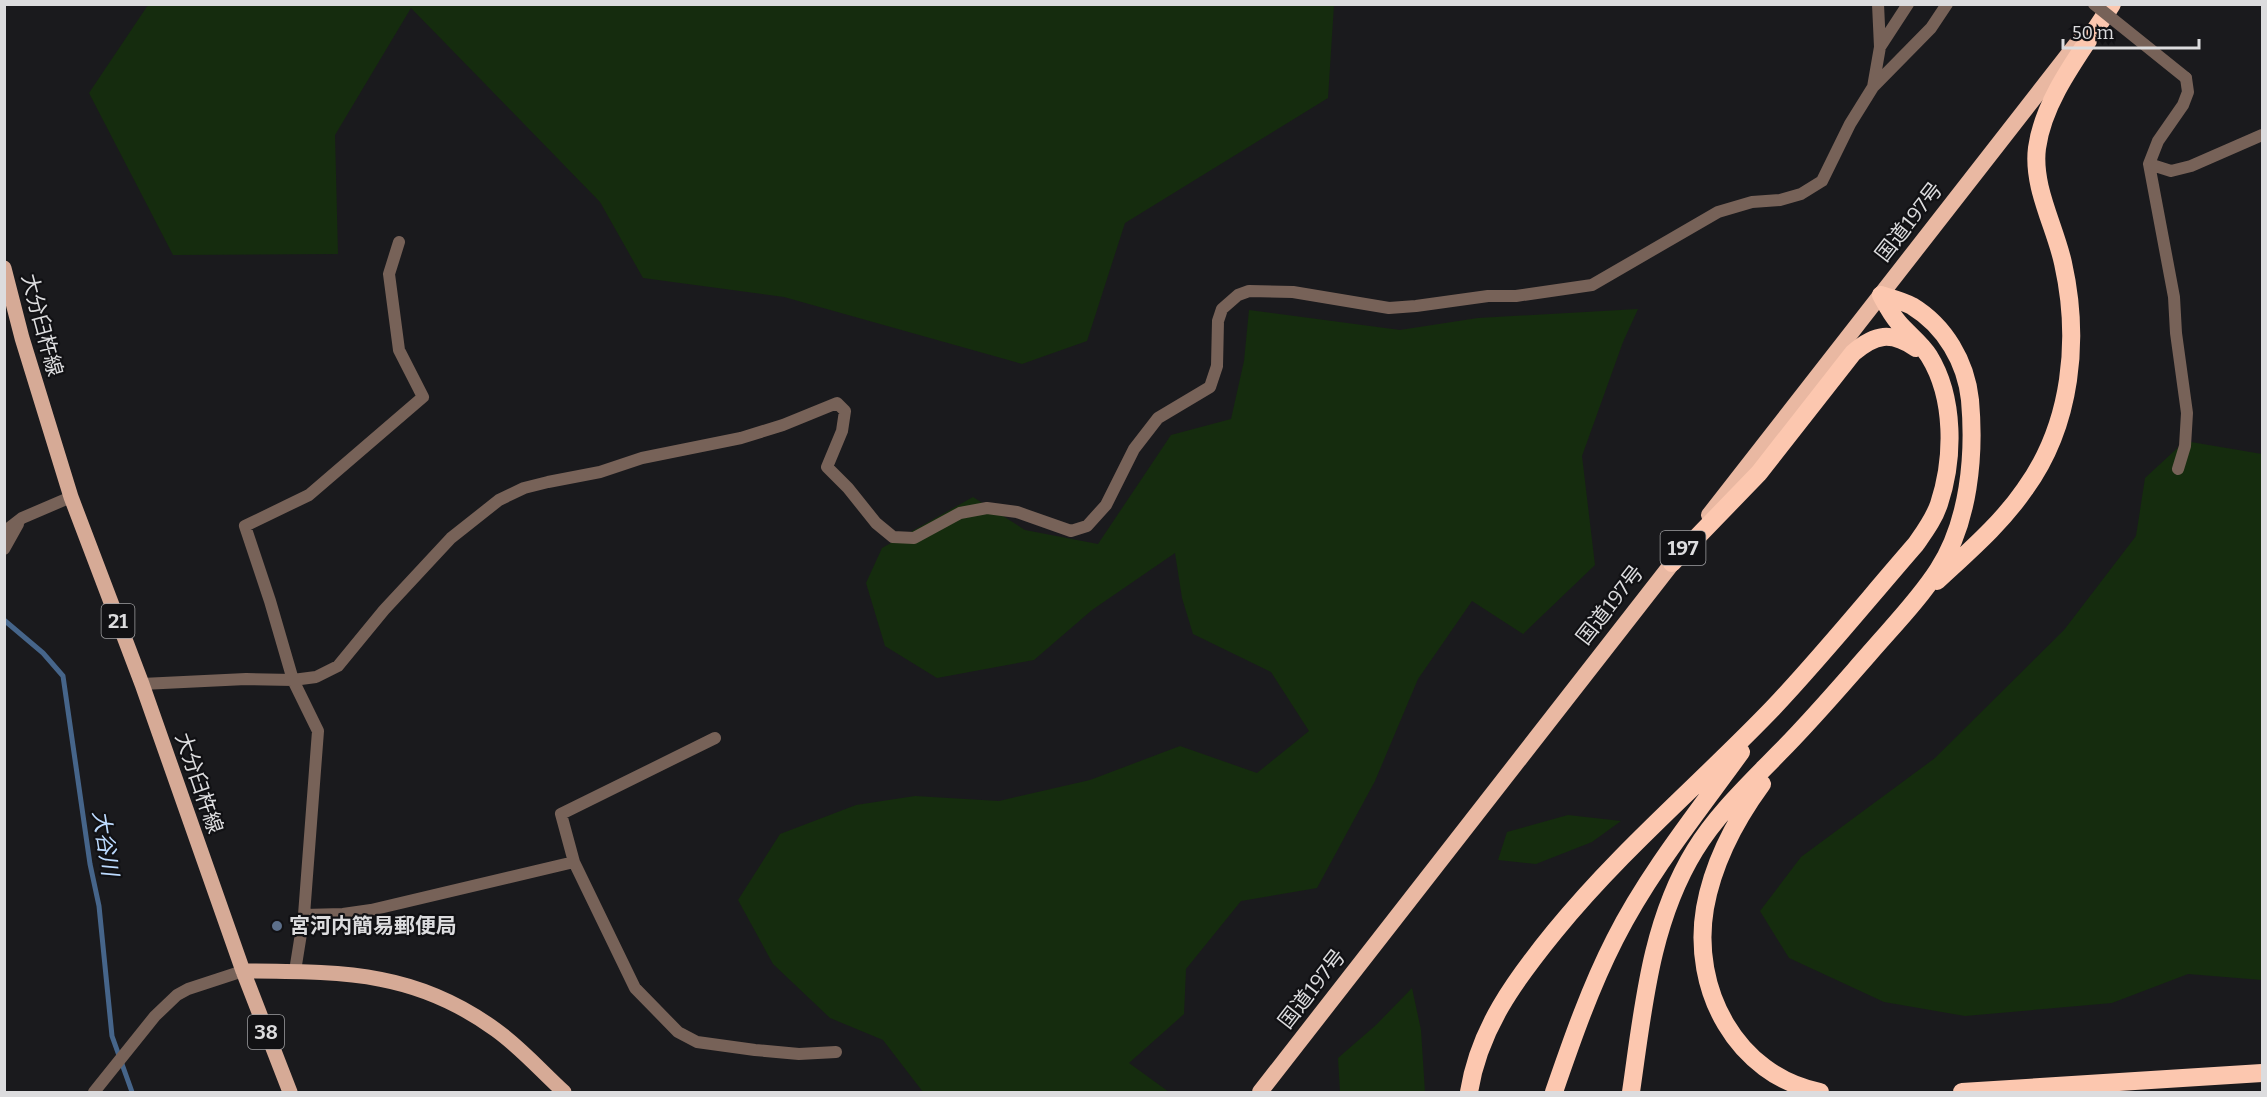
<svg xmlns="http://www.w3.org/2000/svg" width="2267" height="1097" font-family="Bitter,'Noto Sans JP',serif">
<rect width="100%" height="100%" fill="#1a1a1d"/>
<path fill="#152c0e" d="M 148,5 L 148,4 L 1334,5 L 1328,98 L 1125,223 L 1087,341 L 1022,364 L 784,297 L 643,278 L 600,202 L 411,8 L 335,135 L 338,254 L 173,255 L 89,93 Z
M 1638,309 L 1623,342 L 1582,456 L 1595,565 L 1523,634 L 1472,601 L 1418,679 L 1375,781 L 1317,888 L 1241,901 L 1186,969 L 1184,1014 L 1129,1063 L 1169,1092 L 923,1092 L 883,1040 L 830,1018 L 773,964 L 738,900 L 780,834 L 856,805 L 915,796 L 999,801 L 1090,780 L 1180,746 L 1257,773 L 1309,731 L 1271,672 L 1193,634 L 1182,598 L 1175,553 L 1092,610 L 1034,660 L 937,678 L 885,646 L 866,583 L 882,548 L 973,497 L 1025,530 L 1098,544 L 1171,435 L 1231,419 L 1244,361 L 1249,310 L 1400,330 L 1478,318 Z
M 2185,441 L 2262,454 L 2262,980 L 2188,974 L 2112,1003 L 1965,1016 L 1884,1002 L 1789,958 L 1760,911 L 1801,857 L 1935,758 L 2064,630 L 2136,536 L 2145,478 Z
M 1568,815 L 1621,821 L 1592,842 L 1536,864 L 1498,860 L 1507,832 Z
M 1412,988 L 1421,1030 L 1425,1092 L 1340,1092 L 1338,1058 L 1376,1025 Z"/>
<g fill="none" stroke-linecap="round" stroke-linejoin="round">
<path stroke="#46658a" stroke-width="5" d="M 4,620 L 43,653 L 63,676 L 90,864 L 99,906 L 112,1036 L 132,1092"/>
<path stroke="#776258" stroke-width="12" d="M 1880,47 L 1908,4
M 1873,87 L 1880,47 L 1878,4
M 2149,164 L 2171,171 L 2191,166 L 2262,135
M 2178,469 L 2185,446 L 2187,413 L 2176,333 L 2174,297 L 2149,164 L 2158,141 L 2183,105 L 2188,92 L 2186,78
M 4,532 L 22,518 L 71,497
M 4,549 L 18,524
M 142,684 L 246,679 L 293,680 L 316,677 L 338,666 L 384,610 L 451,538 L 499,500 L 524,488 L 548,482 L 600,472 L 642,458 L 741,438 L 783,425 L 837,403 L 845,411 L 842,431 L 827,467 L 848,488 L 876,523 L 893,537 L 914,538 L 960,513 L 987,508 L 1017,512 L 1071,531 L 1087,526 L 1106,505 L 1134,449 L 1158,418 L 1210,387 L 1217,366 L 1218,321 L 1222,309 L 1238,295 L 1249,291 L 1293,292 L 1389,308 L 1416,306 L 1488,296 L 1516,296 L 1592,285 L 1718,212 L 1752,202 L 1780,200 L 1801,194 L 1822,181 L 1850,124 L 1873,87 L 1931,28 L 1947,4
M 715,738 L 561,814 L 574,862 L 635,988 L 678,1032 L 697,1042 L 755,1050 L 799,1054 L 836,1052
M 304,915 L 343,914 L 371,910 L 574,862
M 295,971 L 304,915 L 318,731 L 293,680 L 270,601 L 245,526 L 309,495 L 423,397 L 399,350 L 389,274 L 399,242
M 94,1092 L 155,1016 L 177,995 L 188,989 L 243,971"/>
<path stroke="#d6aa96" stroke-width="15" d="M 4,268 L 22,338 L 71,497 L 142,684 L 243,971 L 290,1092
M 243,971 C 341,972 414,970 496,1030 C 521,1048 542,1072 564,1092"/>
<path stroke="#e9b8a2" stroke-width="16" d="M 1709,515 L 2081,38
M 1260,1092 L 1681,552"/>
<path stroke="#fcc7af" stroke-width="18" d="M 1672,563 L 1759,473 L 1853,353 C 1875,334 1891,331 1916,348
M 1937,581 C 1968,552 2001,524 2025,489 C 2072,424 2080,339 2063,263 C 2055,226 2032,187 2037,148 C 2044,96 2085,48 2112,4
M 1762,784 C 1735,821 1713,863 1705,908 C 1691,989 1736,1075 1820,1092
M 1469,1092 C 1479,1029 1515,980 1555,931 C 1621,850 1701,783 1773,708 C 1823,655 1869,598 1916,544 C 1925,531 1934,519 1939,504 C 1954,459 1955,398 1929,356 C 1921,343 1908,334 1898,322 C 1891,314 1886,304 1881,295
M 1554,1092 C 1572,1040 1590,988 1615,939 C 1649,872 1697,813 1741,752
M 1631,1092 C 1643,1010 1650,923 1695,850 C 1717,814 1749,784 1779,753 C 1810,722 1839,688 1868,655 C 1892,627 1918,601 1938,570 C 1969,522 1975,456 1970,400 C 1966,362 1945,326 1912,306 C 1903,301 1891,298 1881,295
M 1962,1092 L 2262,1073"/>
<path stroke="#776258" stroke-width="12" d="M 2094,4 L 2186,78"/>
</g>
<circle fill="#5c6f8a" stroke="#111114" stroke-width="2" cx="277" cy="926" r="6"/>
<g text-anchor="middle" stroke-width="4.5" stroke-linejoin="round" paint-order="stroke">
<g fill="#111114" stroke="#9f9fa1" stroke-width="1.5">
<rect x="1660.5" y="531" width="45" height="34" rx="4.5"/>
<rect x="101.5" y="604" width="33" height="34" rx="4.5"/>
<rect x="248" y="1015" width="36" height="34" rx="4.5"/>
</g>
<g font-size="20" font-weight="bold" fill="#dcdcde">
<text x="1683" y="555">197</text>
<text x="118" y="628">21</text>
<text x="266" y="1039">38</text>
</g>
<g font-size="21" fill="#dcdcde" stroke="#111114">
<text transform="translate(1909 222) rotate(-52)" y="7">国道197号</text>
<text transform="translate(42 325) rotate(75)" y="7">大分臼杵線</text>
<text transform="translate(1610 605) rotate(-52)" y="7">国道197号</text>
<text transform="translate(199 783) rotate(71)" y="7">大分臼杵線</text>
<text transform="translate(1312 989) rotate(-52)" y="7">国道197号</text>
</g>
<g font-size="21" font-weight="bold" fill="#dcdcde" stroke="#111114" text-anchor="start">
<text x="289" y="933">宮河内簡易郵便局</text>
</g>
<g font-size="22" font-style="italic" fill="#bddbff" stroke="#111114">
<text transform="translate(106 843) rotate(81)" y="8">大谷川</text>
</g>
</g>
<rect width="2267" height="1097" fill="none" stroke="#dcdcde" stroke-width="12"/>
<path d="M2063 39v9h136v-9" fill="none" stroke="#dcdcde" stroke-width="3"/>
<text x="2072" y="39" font-size="18" fill="#dcdcde" stroke="#111114" stroke-width="4.5" paint-order="stroke">50 m</text>
</svg>
